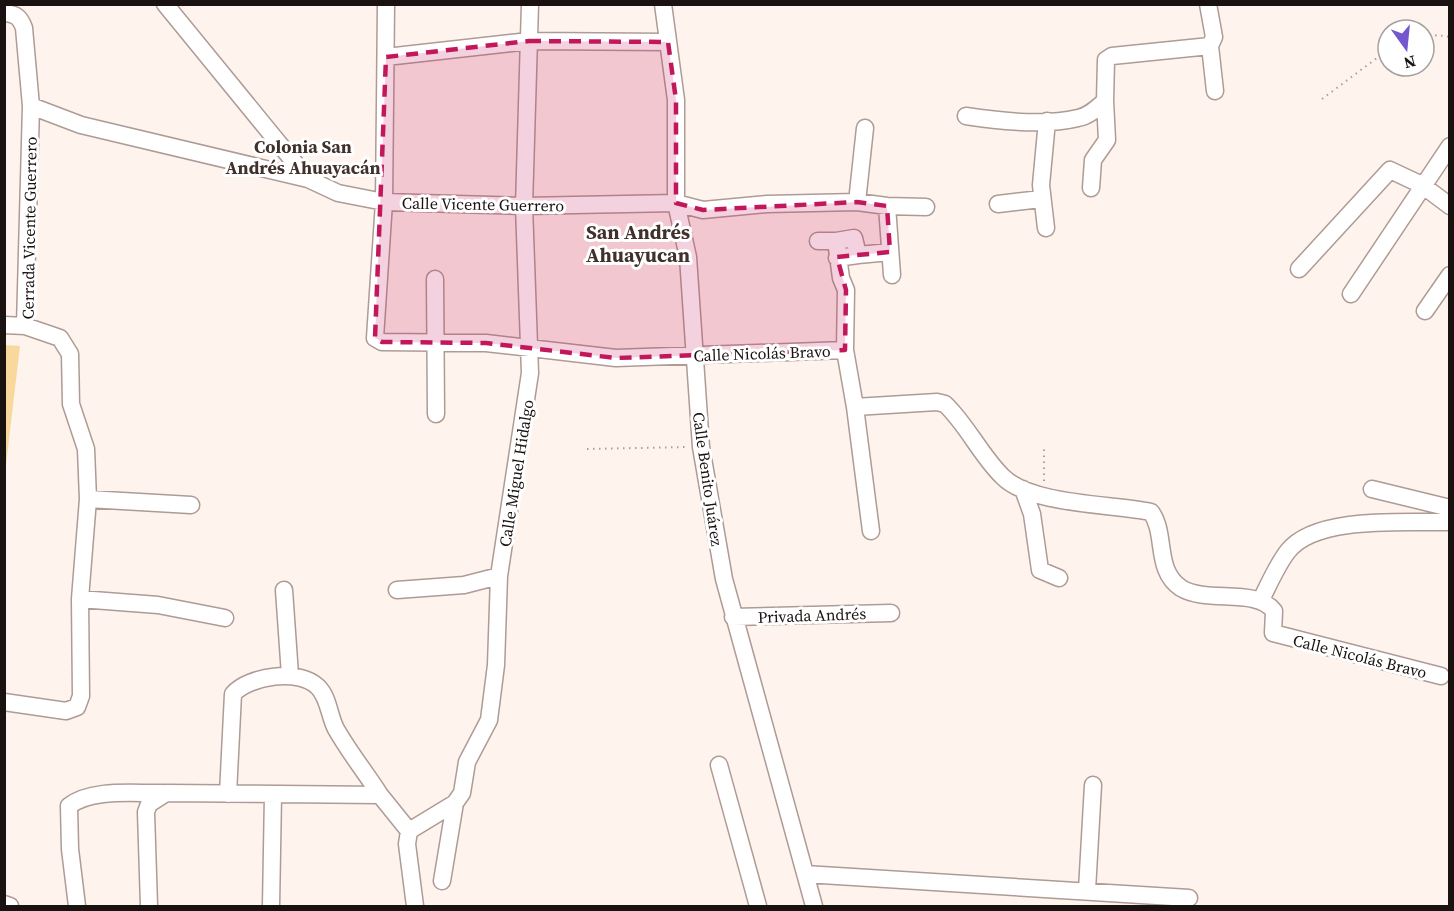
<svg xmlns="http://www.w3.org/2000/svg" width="1454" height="911" font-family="'Source Serif 4',serif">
<rect width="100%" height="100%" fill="#fff3ee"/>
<path fill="#f8d89c" d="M 5,345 L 20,346 L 6,465 L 4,465 Z"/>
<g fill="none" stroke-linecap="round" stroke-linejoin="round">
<defs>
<path id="minor" d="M 165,4 L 308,179 L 338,193 L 384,202 L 524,206 L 676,203 L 703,210 L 767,204 L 857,202 L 887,206 L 926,207
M 386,4 L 384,202 L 375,338 L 382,342 L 486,343 L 616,358 L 845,350 L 855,407 L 937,402 L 945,404 C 968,426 981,456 1003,477 C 1031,505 1113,504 1151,512 C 1167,534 1154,570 1181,588 C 1207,604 1256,587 1274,611 L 1273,633 L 1441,676
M 663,4 L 676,100 L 676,203 L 688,257 L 701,447 L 724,579 L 814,906
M 1208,4 L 1214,37 L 1210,46 L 1215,91
M 4,13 C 16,14 20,17 24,28 L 31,106 L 25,326
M 386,57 L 529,41 L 668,42
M 31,106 L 81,125 L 308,179
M 966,116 C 998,121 1046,126 1078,118 C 1089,116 1097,108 1105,101 L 1106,60 L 1112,56 L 1210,46
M 1091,188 L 1093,160 L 1107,140 L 1105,101
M 857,202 L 865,128
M 998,204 L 1041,199
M 887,206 L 892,275
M 1046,228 L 1041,185 L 1047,121
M 818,241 L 836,241
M 858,255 L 890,252
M 837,258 L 858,255 L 854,238 L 836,241 L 841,278 L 846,290 L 845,350
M 1299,269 L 1390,170 L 1422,185 L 1450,206
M 435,279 L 436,414
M 1351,294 L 1450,146
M 1425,311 L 1450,275
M 4,325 L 25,326 L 60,338 L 70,354 L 71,404 L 86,449 L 88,499 L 80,599 L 81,696 L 77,707 L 66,711 L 4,702
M 855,407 L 871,531
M 1023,489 L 1032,514 L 1040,570 L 1059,578
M 1372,489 L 1450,508
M 88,499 L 191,505
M 284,590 L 290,675
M 397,590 L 464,585 L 499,576
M 80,599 L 158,605 L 225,618
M 1261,600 C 1269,584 1277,565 1288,551 C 1316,515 1407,523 1450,522
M 733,617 L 891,613
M 719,765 L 758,906
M 228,794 L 233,694 C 249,676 299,668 318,687 C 329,698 329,716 336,729 C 349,752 366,773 380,795
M 805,874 L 1189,898
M 442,881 L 455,803
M 1087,890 L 1093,785
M 4,904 L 10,906
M 77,906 L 70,849 L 69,806 C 92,788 135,794 163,793
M 149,906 L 146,812 L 149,804 L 166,793 L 380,795 L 409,831
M 271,906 L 273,795
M 415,906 L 407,844 L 409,831 L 455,803 L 462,793 L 467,762 L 489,720 L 496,665 L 499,576 L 530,373 L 524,206 L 530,4"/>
</defs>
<use href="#minor" stroke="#ae9b95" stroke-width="19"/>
<path stroke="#a99f9b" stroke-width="2" stroke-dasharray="1.5 4.5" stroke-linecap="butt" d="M 1424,40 L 1437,35 L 1450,37
M 1322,99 L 1377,58 L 1388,54
M 587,449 L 686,447
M 1044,481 L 1044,445"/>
<use href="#minor" stroke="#fff" stroke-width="16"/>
</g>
<path fill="#c2185b" fill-opacity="0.2" stroke="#c2185b" stroke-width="4.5" stroke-dasharray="12 8" stroke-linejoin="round" d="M 529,41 L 668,42 L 676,100 L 676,203 L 703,210 L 857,202 L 887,206 L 890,252 L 837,257 L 846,290 L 845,350 L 616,358 L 486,343 L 382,342 L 375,338 L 386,57 Z"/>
<g text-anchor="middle" stroke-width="6" stroke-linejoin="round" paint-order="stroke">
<g font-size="16" fill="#191210" stroke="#fff">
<text transform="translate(483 204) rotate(1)" y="6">Calle Vicente Guerrero</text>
<text transform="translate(29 228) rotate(-89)" y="6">Cerrada Vicente Guerrero</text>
<text transform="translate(762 353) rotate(-2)" y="6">Calle Nicolás Bravo</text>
<text transform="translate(516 473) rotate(-81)" y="6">Calle Miguel Hidalgo</text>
<text transform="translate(708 479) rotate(82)" y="6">Calle Benito Juárez</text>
<text transform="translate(812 615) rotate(-2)" y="6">Privada Andrés</text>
<text transform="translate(1360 656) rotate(14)" y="6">Calle Nicolás Bravo</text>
</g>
<g font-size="18" font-weight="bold" fill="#40312c" stroke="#fff">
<text x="303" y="153">Colonia San<tspan x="303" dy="21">Andrés Ahuayacán</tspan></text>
</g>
<g font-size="20" font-weight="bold" fill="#40312c" stroke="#fff">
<text x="638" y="239">San Andrés<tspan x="638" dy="23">Ahuayucan</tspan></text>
</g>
</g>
<rect width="1454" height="911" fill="none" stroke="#191210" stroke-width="12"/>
<g transform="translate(1406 48) rotate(165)"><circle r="28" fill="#ffffff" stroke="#a3a09f" stroke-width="1.5"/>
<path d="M0-4.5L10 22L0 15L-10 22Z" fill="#7356d0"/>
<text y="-9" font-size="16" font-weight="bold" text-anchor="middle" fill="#191210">N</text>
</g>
</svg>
